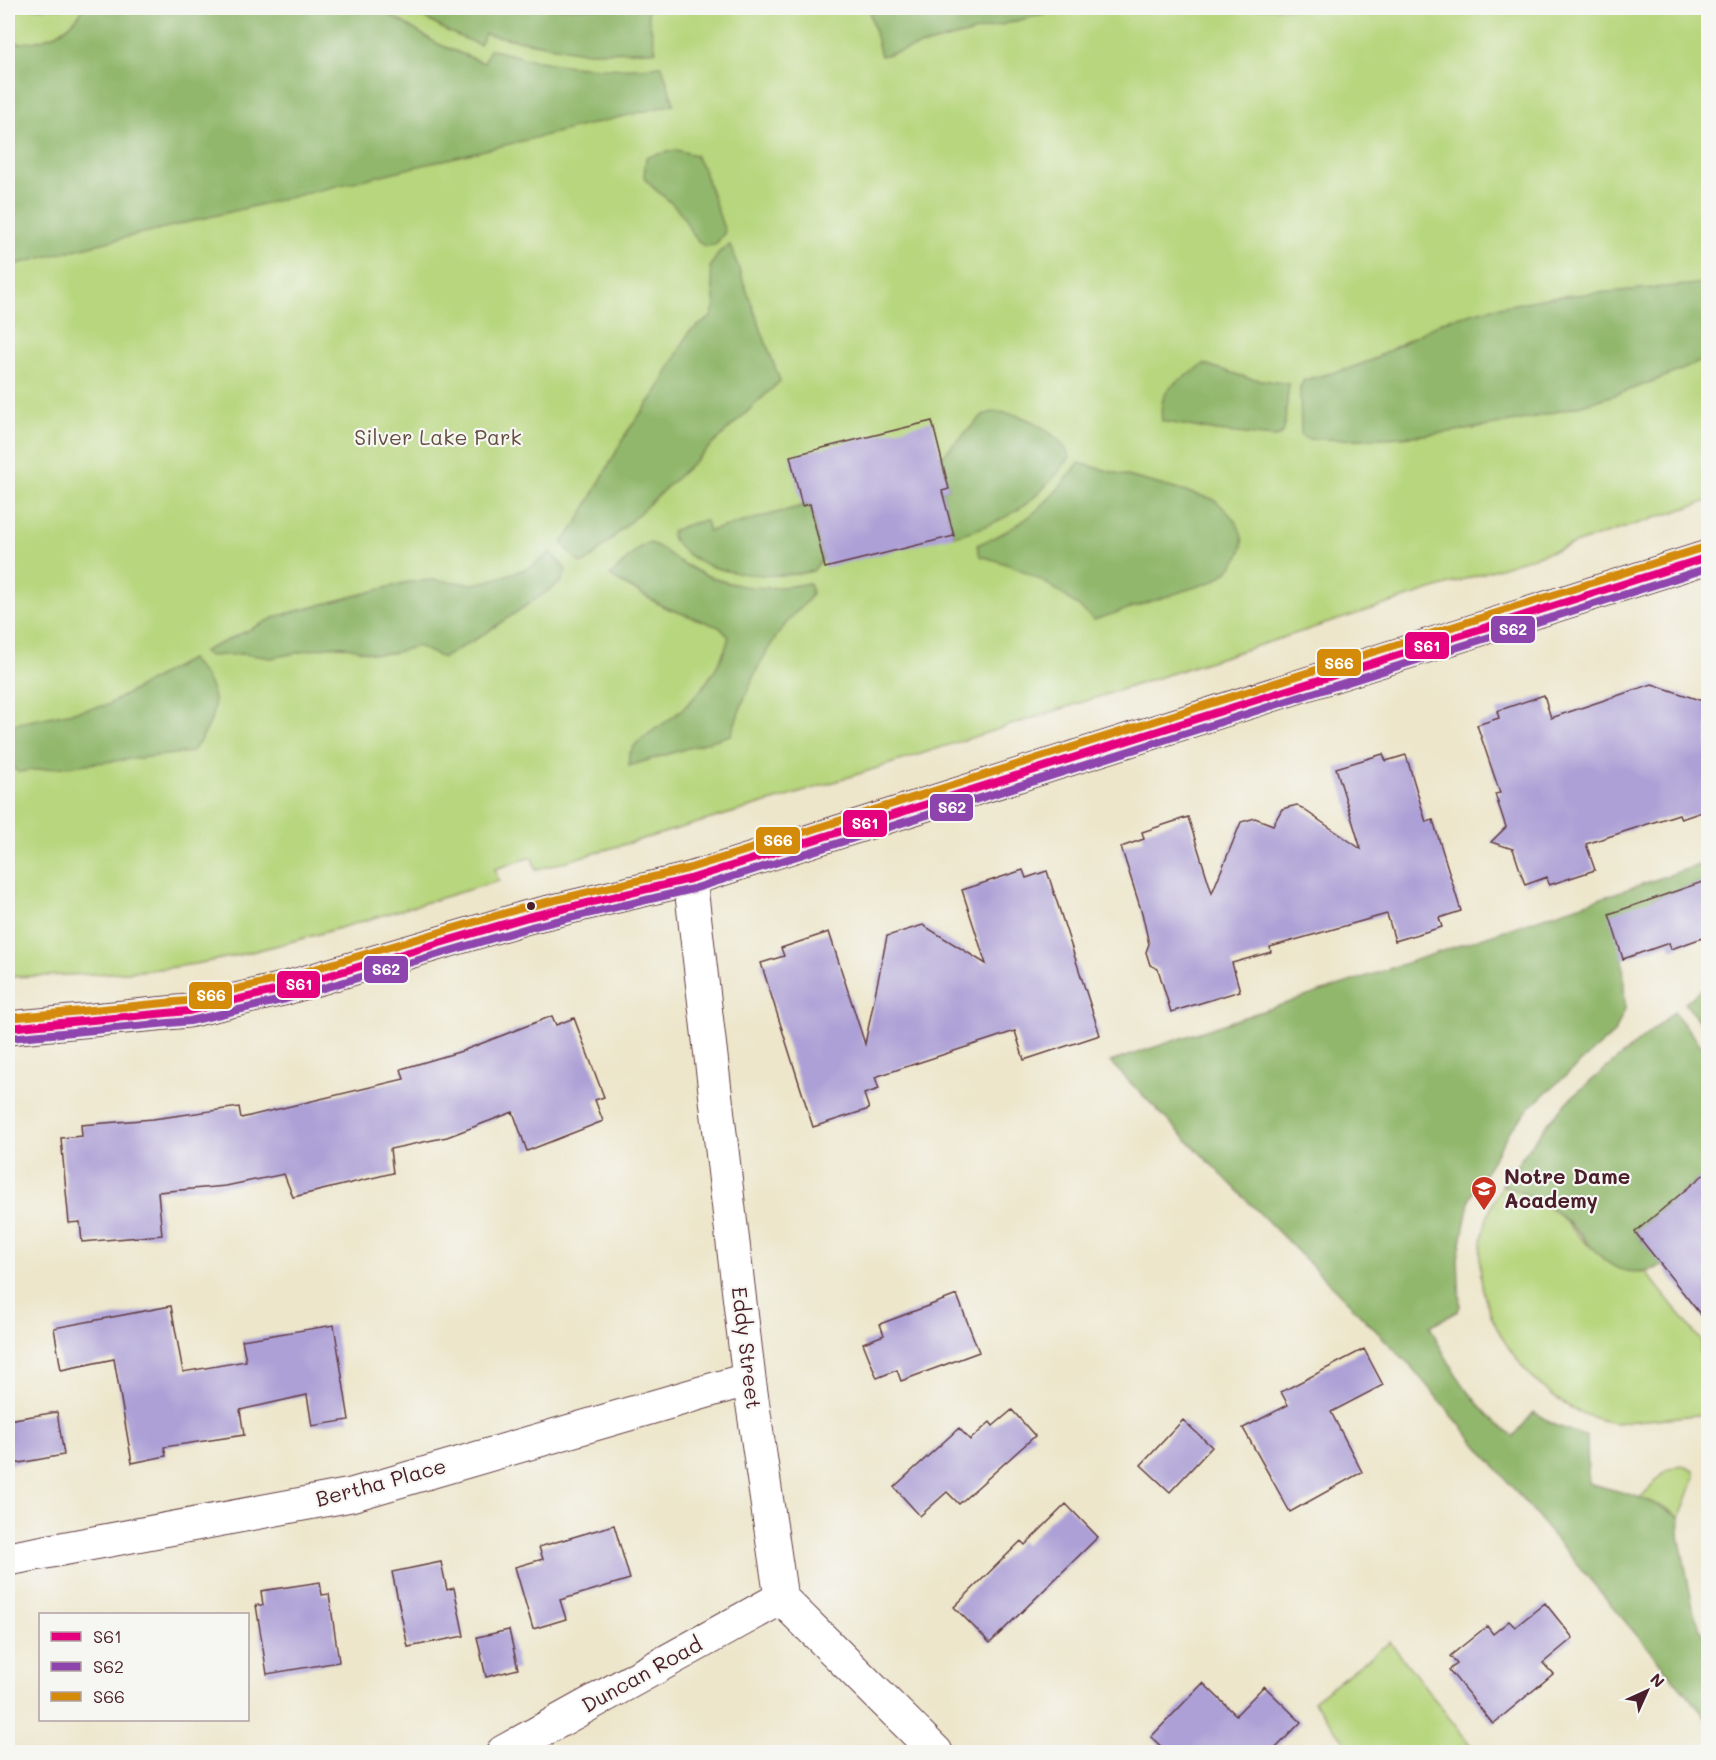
<svg xmlns="http://www.w3.org/2000/svg" width="1716" height="1760" font-family="Mali,sans-serif">
<rect width="100%" height="100%" fill="#f6f6f2"/>
<filter id="ink" filterUnits="userSpaceOnUse"><feTurbulence type="fractalNoise" baseFrequency=".0167" numOctaves="2"/><feDisplacementMap in="SourceGraphic" scale="12" xChannelSelector="R" yChannelSelector="G"/><feConvolveMatrix kernelMatrix="1 2 1 2 8 2 1 2 1" color-interpolation-filters="sRGB"/></filter>
<filter id="wash" filterUnits="userSpaceOnUse"><feTurbulence type="fractalNoise" baseFrequency=".008" numOctaves="4" result="noise"/><feDisplacementMap in="SourceGraphic" scale="24" xChannelSelector="R" yChannelSelector="G"/><feGaussianBlur stdDeviation="1.35" result="paint"/><feColorMatrix in="noise" values="0 0 0 0 0 0 0 0 0 0 0 0 0 0 0 0 0 1.4 0 .05"/><feComposite in="paint" operator="in"/></filter>
<g filter="url(#wash)">
<rect width="100%" height="100%" fill="#ede6cb"/>
<path fill="#b7d67d" stroke="#807a54" stroke-width="1.5" d="M 8,8 L 1708,8 L 1708,501 L 790,796 L 536,870 L 532,857 L 495,869 L 499,881 C 407,907 315,938 221,959 C 151,974 79,975 8,977 Z
M 1502,1185 C 1521,1191 1540,1200 1556,1212 C 1567,1221 1575,1234 1585,1242 C 1602,1257 1625,1272 1646,1272 L 1701,1341 L 1700,1352 L 1708,1362 L 1708,1414 L 1615,1423 C 1578,1417 1547,1396 1523,1367 C 1476,1310 1465,1250 1502,1185 Z
M 1681,1465 L 1694,1471 L 1695,1476 L 1680,1518 L 1666,1508 L 1640,1498 L 1667,1470 Z
M 1390,1642 L 1476,1752 L 1353,1752 L 1313,1701 Z"/>
<path fill="#91b76c" stroke="#6e6b4c" stroke-width="1.5" d="M 84,8 L 379,8 L 438,44 L 484,63 L 490,49 C 547,66 602,73 662,66 L 674,104 L 8,266 L 8,43 C 40,44 66,36 84,8 Z
M 407,8 L 652,8 L 647,11 L 656,51 L 582,52 L 485,34 L 480,45 L 449,32 Z
M 884,8 L 1067,8 L 881,56 L 870,13 Z
M 676,150 L 695,155 L 703,168 L 725,232 L 715,245 L 704,246 C 691,237 688,223 679,211 C 669,198 653,191 644,177 L 646,157 Z
M 730,245 L 780,381 L 587,562 L 580,563 L 562,543 L 576,525 L 627,432 L 658,390 L 689,332 L 711,317 L 715,305 L 710,268 L 719,252 Z
M 1708,283 L 1708,358 C 1584,416 1444,443 1307,439 L 1301,435 L 1300,387 L 1304,380 L 1348,369 L 1372,360 L 1443,321 L 1483,310 L 1552,297 Z
M 1204,364 L 1248,378 L 1289,384 L 1284,429 L 1281,435 L 1275,437 L 1217,431 L 1162,421 C 1157,384 1179,383 1204,364 Z
M 993,412 C 1021,411 1058,431 1070,457 C 1036,503 1009,522 954,536 L 942,491 L 949,489 L 941,457 L 983,415 Z
M 1079,463 L 1213,499 C 1249,527 1255,554 1214,581 L 1094,620 C 1059,588 1025,567 980,556 L 977,545 C 1025,526 1048,504 1079,463 Z
M 810,504 L 823,558 L 813,571 C 772,580 696,578 671,536 L 672,531 C 683,526 693,522 706,521 L 709,531 Z
M 650,543 C 662,546 671,557 682,563 C 725,588 760,593 809,583 L 812,593 L 808,600 C 767,638 749,682 731,735 L 629,766 L 629,755 L 634,746 C 646,734 661,726 674,716 C 698,698 722,665 729,637 L 719,627 L 664,607 L 610,576 L 640,547 Z
M 551,552 L 566,570 L 561,582 L 481,636 L 443,658 L 417,646 L 393,653 L 375,654 L 343,646 L 326,647 L 271,658 L 244,654 L 210,656 L 202,652 L 278,616 L 408,582 L 433,580 L 474,584 L 492,580 L 531,567 Z
M 190,659 C 224,693 220,715 192,752 L 18,772 L 12,767 L 9,725 L 107,705 Z
M 1708,862 L 1708,880 L 1652,899 L 1623,959 L 1625,1009 L 1615,1032 L 1530,1107 L 1509,1132 L 1470,1197 L 1458,1258 L 1460,1306 L 1458,1311 L 1430,1326 C 1450,1369 1475,1408 1513,1437 L 1534,1412 L 1554,1425 L 1587,1437 L 1588,1483 C 1620,1492 1653,1498 1680,1518 L 1679,1535 L 1694,1613 L 1708,1645 L 1708,1720 L 1408,1363 L 1110,1062 Z
M 1708,984 L 1708,1033 L 1685,1003 Z
M 1674,1012 L 1708,1054 L 1708,1171 L 1635,1232 L 1663,1266 C 1615,1284 1602,1257 1574,1228 C 1554,1208 1528,1193 1502,1185 L 1546,1125 L 1573,1096 Z"/>
<g id="blocks">
<path fill="#ada0d6" d="M 932,421 L 949,489 L 942,491 L 954,536 L 825,568 L 810,504 L 802,506 L 790,456 Z
M 1652,684 L 1708,703 L 1708,810 L 1681,819 L 1679,814 L 1586,844 L 1595,870 L 1549,885 L 1547,877 L 1525,885 L 1513,849 L 1491,842 L 1506,827 L 1495,794 L 1500,793 L 1477,725 L 1499,718 L 1497,711 L 1544,695 L 1551,718 Z
M 1383,754 L 1386,761 L 1406,755 L 1426,822 L 1433,820 L 1461,911 L 1439,918 L 1442,927 L 1395,941 L 1387,914 L 1270,947 L 1271,952 L 1232,963 L 1240,991 L 1171,1012 L 1158,969 L 1150,965 L 1146,952 L 1149,944 L 1142,913 L 1121,847 L 1144,839 L 1142,832 L 1188,817 L 1212,893 L 1241,822 L 1255,818 L 1273,825 L 1282,809 L 1297,805 L 1361,849 L 1336,768 Z
M 1023,870 L 1026,878 L 1047,871 L 1100,1035 L 1024,1060 L 1015,1031 L 875,1077 L 879,1089 L 864,1094 L 869,1109 L 813,1127 L 761,963 L 784,956 L 781,948 L 829,932 L 865,1044 L 887,936 L 923,925 L 986,964 L 962,890 Z
M 1708,880 L 1708,936 L 1671,949 L 1669,943 L 1623,959 L 1609,914 Z
M 552,1016 L 556,1025 L 574,1018 L 604,1097 L 595,1100 L 603,1121 L 527,1151 L 513,1112 L 447,1137 L 390,1149 L 393,1173 L 293,1197 L 284,1174 L 226,1186 L 158,1192 L 162,1235 L 82,1242 L 80,1222 L 69,1223 L 61,1138 L 82,1136 L 81,1125 L 153,1119 L 239,1107 L 241,1118 L 404,1079 L 401,1069 L 462,1051 Z
M 1708,1171 L 1708,1324 L 1635,1232 Z
M 957,1295 L 979,1352 L 901,1381 L 897,1370 L 877,1378 L 863,1343 L 884,1335 L 880,1324 Z
M 171,1306 L 183,1372 L 246,1361 L 242,1340 L 334,1325 L 349,1420 L 312,1426 L 307,1395 L 240,1410 L 244,1435 L 164,1447 L 166,1456 L 132,1463 L 114,1359 L 61,1370 L 54,1328 Z
M 1364,1349 L 1383,1385 L 1331,1412 L 1362,1472 L 1290,1512 L 1243,1428 L 1288,1405 L 1281,1392 Z
M 1012,1410 L 1035,1436 L 959,1504 L 947,1492 L 920,1516 L 894,1487 L 959,1428 L 970,1440 L 990,1422 L 993,1426 Z
M 57,1412 L 64,1455 L 8,1465 L 8,1420 Z
M 1183,1420 L 1212,1447 L 1170,1492 L 1141,1465 Z
M 1066,1504 L 1098,1537 L 990,1643 L 954,1607 L 1021,1541 L 1025,1545 Z
M 614,1525 L 630,1579 L 560,1600 L 566,1619 L 533,1629 L 515,1567 L 543,1559 L 539,1547 Z
M 441,1562 L 447,1590 L 454,1588 L 464,1636 L 408,1647 L 392,1572 Z
M 320,1582 L 322,1595 L 329,1594 L 339,1662 L 267,1674 L 256,1605 L 263,1605 L 261,1591 Z
M 1545,1603 L 1573,1638 L 1543,1663 L 1553,1674 L 1493,1724 L 1449,1670 L 1457,1664 L 1450,1656 L 1487,1626 L 1493,1634 L 1509,1621 L 1515,1627 Z
M 509,1630 L 518,1669 L 486,1677 L 477,1637 Z
M 1203,1683 L 1236,1715 L 1264,1686 L 1301,1722 L 1273,1751 L 1275,1752 L 1167,1752 L 1151,1737 Z"/>
</g>
</g>
<g filter="url(#ink)">
<use href="#blocks" fill-opacity="0" stroke="#623d43" stroke-width="1.5"/>
<g fill="none" stroke-linecap="round" stroke-linejoin="round">
<defs>
<path id="street" d="M 690,879 L 749,1379 L 781,1598 L 936,1752
M 8,1559 L 351,1495 L 749,1379
M 503,1752 L 781,1598"/>
<path id="secondary" d="M 8,1028 L 188,1011 L 283,989 L 528,917 L 690,879 L 1708,557"/>
</defs>
<use href="#street" stroke="#623d43" stroke-width="35"/>
<use href="#secondary" stroke="#623d43" stroke-width="35"/>
<use href="#street" stroke="#fff" stroke-width="33"/>
<use href="#secondary" stroke="#fff" stroke-width="33"/>
<defs>
<path id="bus-1" d="M 8,1028 L 188,1011 L 283,989 L 528,917 L 690,879 L 1708,557"/>
<path id="bus-2" d="M 9,1038 L 190,1021 L 286,999 L 531,927 L 693,889 L 1708,568"/>
<path id="bus-3" d="M 8,1018 L 186,1001 L 280,979 L 526,907 L 687,869 L 1705,547"/>
</defs>
<use href="#bus-1" stroke="#f6f6f2" stroke-width="12"/>
<use href="#bus-2" stroke="#f6f6f2" stroke-width="12"/>
<use href="#bus-3" stroke="#f6f6f2" stroke-width="12"/>
<use href="#bus-1" stroke="#e5007d" stroke-width="8"/>
<use href="#bus-2" stroke="#8e44ad" stroke-width="8"/>
<use href="#bus-3" stroke="#d48b09" stroke-width="8"/>
</g>
</g>
<defs>
<symbol id="school-pin" viewBox="-11 -11 22 30"><path d="M0 17L-7.5 6A9.5 9.5 0 1 1 7.5 6Z" fill="#c8321e" stroke="#f6f6f2"/><path d="M0-5L7-2L0 1L-7-2ZM-4 1L0 2.5L4 1V4Q0 6-4 4Z" fill="#fff"/></symbol>
</defs>
<g fill-rule="evenodd">
<use href="#school-pin" x="1469" y="1174" width="30" height="40"/>
</g>
<circle fill="#4a1f2b" stroke="#f6f6f2" stroke-width="2" cx="531" cy="906" r="5"/>
<g text-anchor="middle" stroke-width="4.5" stroke-linejoin="round" paint-order="stroke">
<g font-size="21" fill="#654d40" stroke="#f6f6f2">
<text x="438" y="445">Silver Lake Park</text>
</g>
<g font-size="21" font-weight="bold" fill="#4a1f2b" stroke="#f6f6f2" text-anchor="start">
<text x="1504" y="1184">Notre Dame<tspan x="1504" dy="24">Academy</tspan></text>
</g>
<g font-size="21" fill="#4a1f2b" stroke="#f6f6f2">
<text transform="translate(746 1348) rotate(83)" y="7">Eddy Street</text>
<text transform="translate(381 1483) rotate(-15)" y="7">Bertha Place</text>
<text transform="translate(642 1675) rotate(-29)" y="7">Duncan Road</text>
</g>
</g>
<g stroke="#f6f6f2" stroke-width="2">
<rect x="1490" y="615" width="46" height="29" rx="6" fill="#8e44ad"/>
<rect x="1404" y="631" width="46" height="29" rx="6" fill="#e5007d"/>
<rect x="1316" y="648" width="46" height="29" rx="6" fill="#d48b09"/>
<rect x="929" y="793" width="45" height="29" rx="6" fill="#8e44ad"/>
<rect x="842" y="809" width="46" height="29" rx="6" fill="#e5007d"/>
<rect x="755" y="826" width="46" height="29" rx="6" fill="#d48b09"/>
<rect x="363" y="955" width="46" height="29" rx="6" fill="#8e44ad"/>
<rect x="276" y="970" width="45" height="29" rx="6" fill="#e5007d"/>
<rect x="188" y="981" width="45" height="29" rx="6" fill="#d48b09"/>
</g>
<g font-size="16" text-anchor="middle" font-weight="bold" fill="#fff">
<text x="1513" y="635">S62</text>
<text x="1427" y="652">S61</text>
<text x="1339" y="669">S66</text>
<text x="952" y="813">S62</text>
<text x="865" y="829">S61</text>
<text x="778" y="846">S66</text>
<text x="386" y="975">S62</text>
<text x="299" y="990">S61</text>
<text x="211" y="1001">S66</text>
</g>
<rect width="1716" height="1760" fill="none" stroke="#f6f6f2" stroke-width="30"/>
<rect x="39" y="1613" width="210" height="108" fill="#f6f6f2" stroke="#b1a0a2" stroke-width="1.5"/>
<rect x="51" y="1632" width="30" height="9" fill="#e5007d" stroke="#b1a0a2" stroke-width="1.5"/>
<text x="93" y="1643" font-size="18" fill="#4a1f2b">S61</text>
<rect x="51" y="1662" width="30" height="9" fill="#8e44ad" stroke="#b1a0a2" stroke-width="1.5"/>
<text x="93" y="1673" font-size="18" fill="#4a1f2b">S62</text>
<rect x="51" y="1692" width="30" height="9" fill="#d48b09" stroke="#b1a0a2" stroke-width="1.5"/>
<text x="93" y="1703" font-size="18" fill="#4a1f2b">S66</text>
<g transform="translate(1647 1691) rotate(45)" stroke="#f6f6f2" stroke-width="4.5" paint-order="stroke">
<path d="M0-4.5L10 22L0 15L-10 22Z" fill="#4a1f2b"/>
<text y="-9" font-size="16" font-weight="bold" text-anchor="middle" fill="#4a1f2b">N</text>
</g>
</svg>
